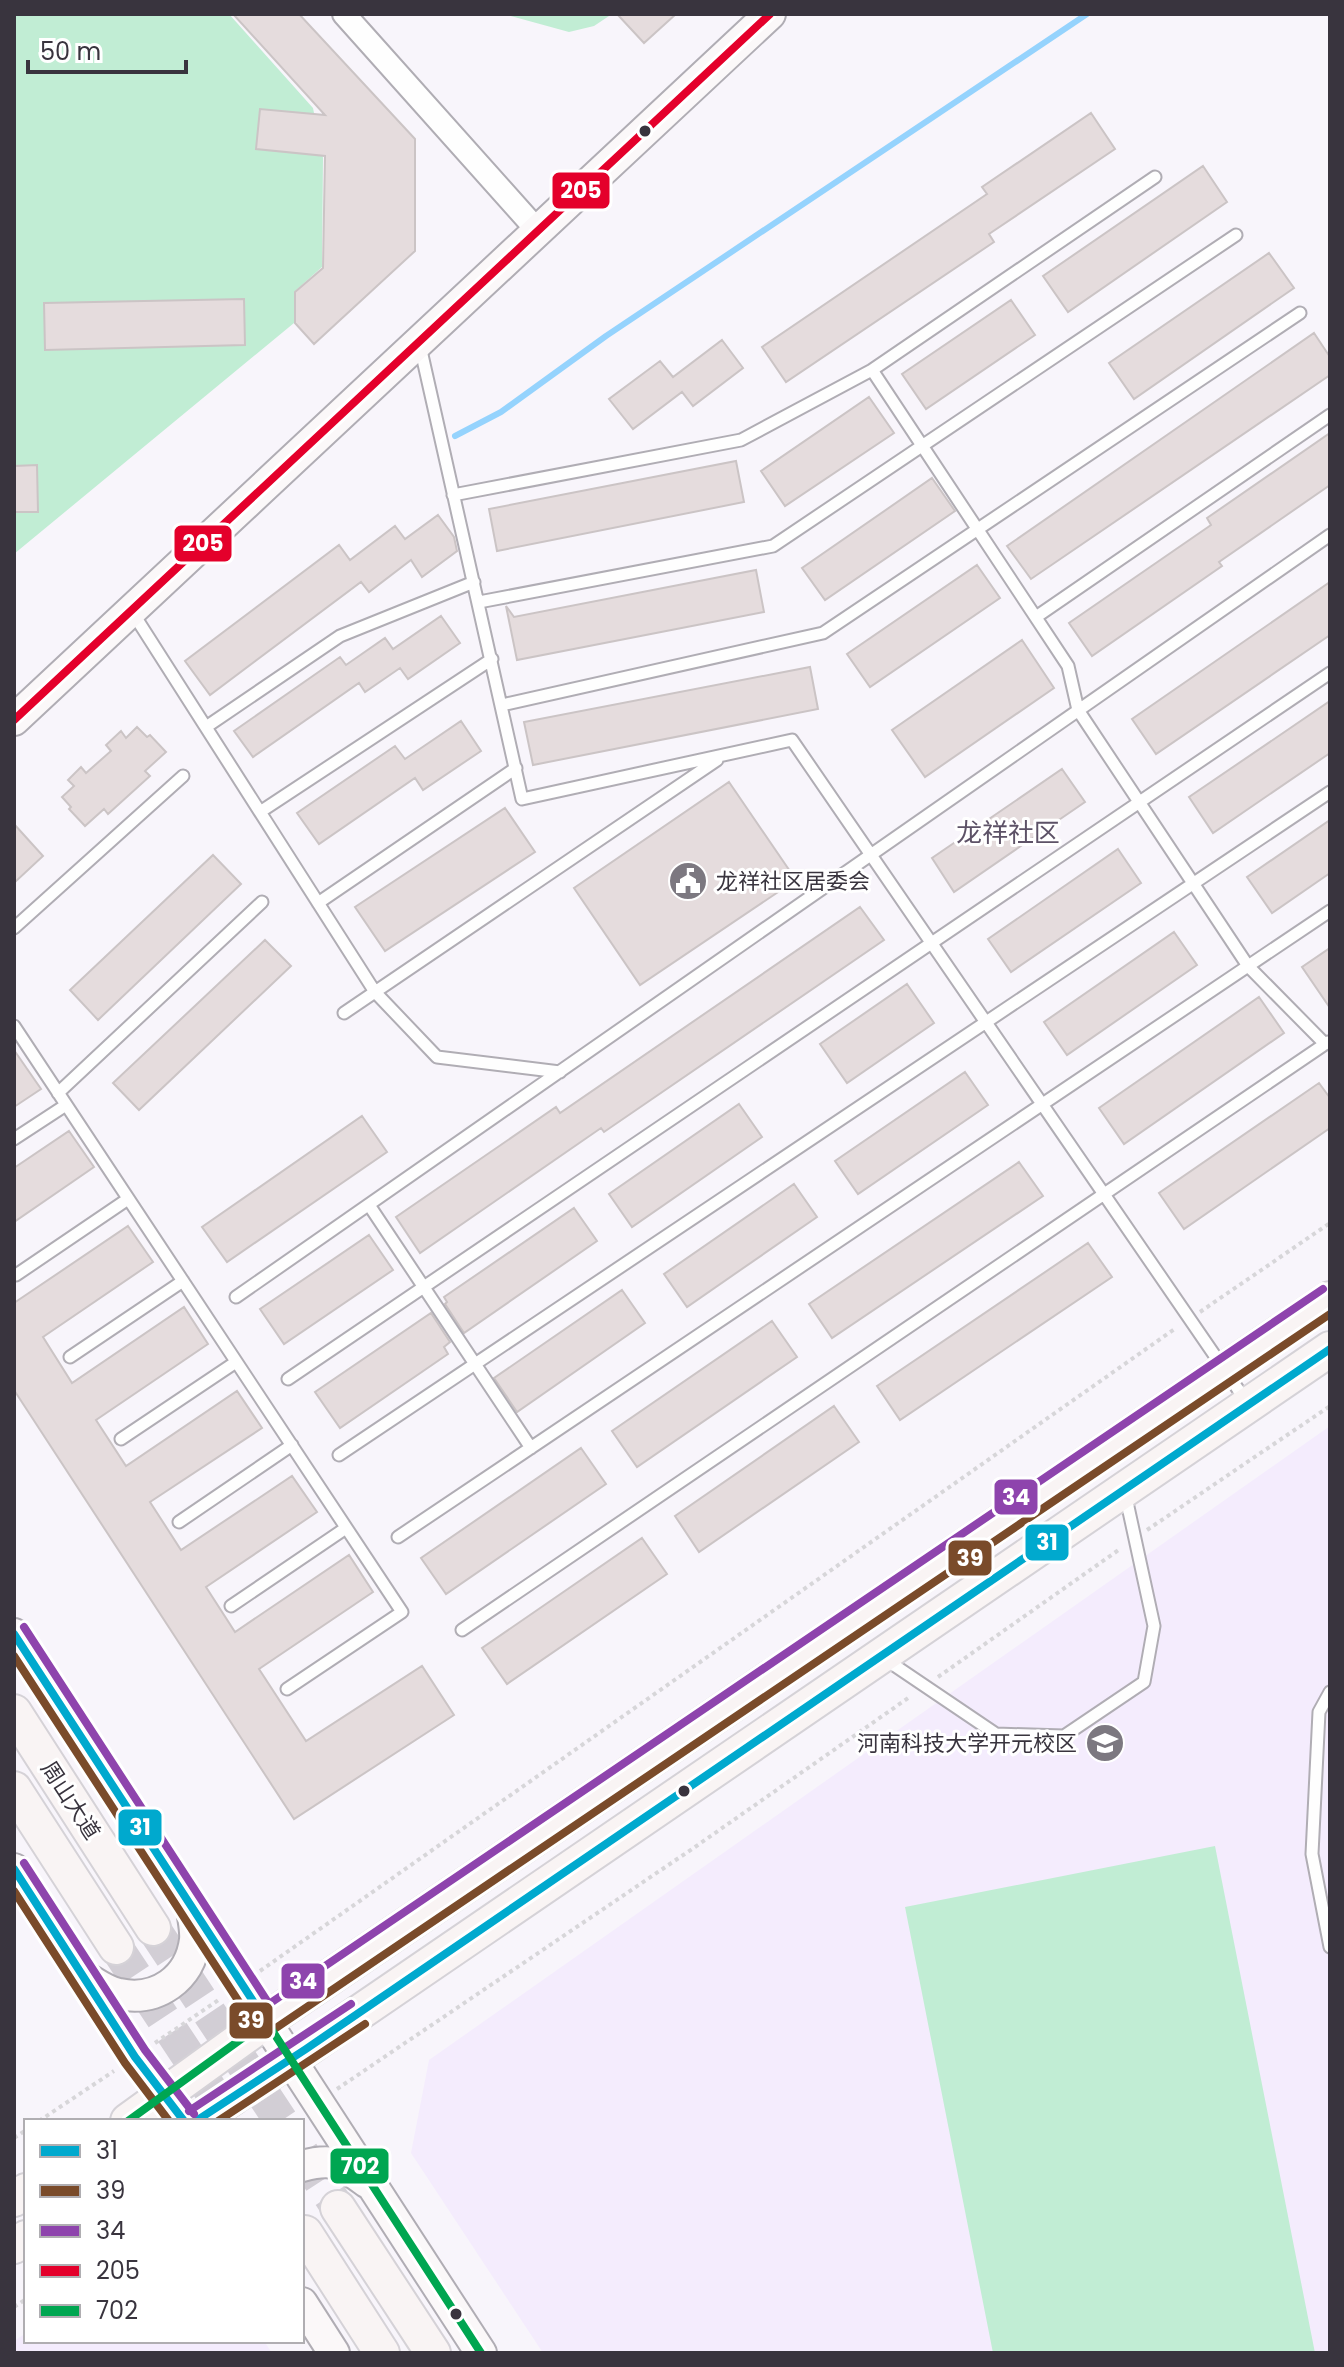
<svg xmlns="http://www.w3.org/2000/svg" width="1344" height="2367" font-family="Poppins,'Noto Sans SC',sans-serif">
<rect width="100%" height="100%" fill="#f8f5fb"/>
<path fill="#f4ecfd" d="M 1330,1426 L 1330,2353 L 543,2353 L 411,2153 L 429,2060 Z
M 26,2333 L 26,2341 L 264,2341 L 272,2353 L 14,2353 L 14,2341 Z"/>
<path fill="#c1edd4" d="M 14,14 L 229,14 L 313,108 L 323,158 L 322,267 L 294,292 L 294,323 L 14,554 Z
M 503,14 L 612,14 L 594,26 L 569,32 Z
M 1215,1846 L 1315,2353 L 993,2353 L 905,1907 Z"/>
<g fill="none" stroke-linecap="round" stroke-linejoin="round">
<path stroke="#95d3fd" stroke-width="6" d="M 455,436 L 501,412 L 606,336 L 1087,14"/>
</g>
<path fill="#e5dcdd" stroke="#cbc4c5" stroke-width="2" d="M 233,14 L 299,14 L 415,139 L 415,251 L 314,344 L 295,323 L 295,292 L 323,268 L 325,156 L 256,149 L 260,109 L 325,115 Z
M 617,14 L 676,14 L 644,43 Z
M 1091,113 L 1115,149 L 989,234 L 994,242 L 786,382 L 762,347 L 987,194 L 982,187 Z
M 1203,166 L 1227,202 L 1068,312 L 1043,276 Z
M 1269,253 L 1294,288 L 1134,399 L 1109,363 Z
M 244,299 L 245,345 L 45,350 L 44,303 Z
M 1011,300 L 1035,335 L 926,409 L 902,374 Z
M 1314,333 L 1330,357 L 1330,375 L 1031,579 L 1007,546 Z
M 722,340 L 743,368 L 693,406 L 682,392 L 633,429 L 609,399 L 660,361 L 673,377 Z
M 869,397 L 894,433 L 785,506 L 761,471 Z
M 1330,433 L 1330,485 L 1219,562 L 1222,566 L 1092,656 L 1069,623 L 1211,525 L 1207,518 Z
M 736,461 L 744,502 L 497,551 L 489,509 Z
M 37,465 L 38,512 L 14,512 L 14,466 Z
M 932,478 L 955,511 L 825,600 L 802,568 Z
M 438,515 L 454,537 L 457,551 L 422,577 L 411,560 L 369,592 L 361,582 L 210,695 L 185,661 L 339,545 L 350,560 L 395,526 L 405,539 Z
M 977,565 L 1000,598 L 870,687 L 847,654 Z
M 756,570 L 764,612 L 517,660 L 506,606 L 514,617 Z
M 1330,582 L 1330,635 L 1156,754 L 1132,719 Z
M 441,616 L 460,643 L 408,679 L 400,668 L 365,692 L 359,683 L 253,757 L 234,731 L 340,657 L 346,665 L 385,638 L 393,649 Z
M 1022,640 L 1054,688 L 925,777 L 892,730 Z
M 810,667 L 818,709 L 533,765 L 524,722 Z
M 1330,701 L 1330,753 L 1213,833 L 1189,797 Z
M 461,721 L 481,751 L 423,790 L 415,778 L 319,844 L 297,813 L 395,746 L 405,759 Z
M 137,727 L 147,737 L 150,735 L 166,752 L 145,771 L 150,776 L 108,814 L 104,809 L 85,826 L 69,809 L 71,807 L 62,797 L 74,786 L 68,780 L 81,767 L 86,773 L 111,751 L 106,745 L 121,731 L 126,738 Z
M 1062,769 L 1085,802 L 954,892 L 932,858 Z
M 729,782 L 796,880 L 640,985 L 574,888 Z
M 505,808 L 535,852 L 385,951 L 355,907 Z
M 1330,820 L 1330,873 L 1272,913 L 1247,877 Z
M 14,824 L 43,856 L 14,883 Z
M 1118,849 L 1141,883 L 1011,972 L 988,939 Z
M 213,855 L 241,884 L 98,1020 L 70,990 Z
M 860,907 L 884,940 L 604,1132 L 601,1128 L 420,1253 L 396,1217 L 556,1107 L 560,1113 Z
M 1174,932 L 1197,965 L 1067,1055 L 1044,1022 Z
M 265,940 L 291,966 L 139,1110 L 113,1083 Z
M 1330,948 L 1330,1008 L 1302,967 Z
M 907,984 L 934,1023 L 847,1083 L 820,1044 Z
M 1259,997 L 1284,1033 L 1124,1144 L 1099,1108 Z
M 14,1050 L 41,1089 L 14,1107 Z
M 965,1072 L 988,1105 L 858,1194 L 835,1161 Z
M 1319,1083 L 1330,1098 L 1330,1128 L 1184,1229 L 1159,1193 Z
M 739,1104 L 762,1137 L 632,1227 L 609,1194 Z
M 362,1116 L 387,1152 L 227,1262 L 202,1227 Z
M 69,1131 L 94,1167 L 14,1222 L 14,1168 Z
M 1019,1162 L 1043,1196 L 832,1338 L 809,1304 Z
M 794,1184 L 817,1217 L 687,1307 L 664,1274 Z
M 574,1208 L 597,1241 L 464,1333 L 445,1304 L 447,1302 L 444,1297 Z
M 128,1226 L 153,1262 L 43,1337 L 72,1383 L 184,1307 L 208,1344 L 96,1420 L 126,1466 L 237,1391 L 262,1428 L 150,1502 L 181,1550 L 292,1476 L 317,1512 L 206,1587 L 235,1632 L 349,1555 L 373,1592 L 259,1669 L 306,1741 L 422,1666 L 454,1715 L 294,1819 L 14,1390 L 14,1303 Z
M 369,1235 L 393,1270 L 284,1344 L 260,1309 Z
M 1088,1243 L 1112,1277 L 900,1420 L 877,1386 Z
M 622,1290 L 645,1323 L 517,1412 L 494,1378 Z
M 431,1313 L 450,1342 L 444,1347 L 448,1354 L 340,1428 L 315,1392 Z
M 772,1321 L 797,1357 L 637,1467 L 612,1431 Z
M 834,1406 L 859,1442 L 699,1552 L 675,1516 Z
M 581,1448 L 606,1484 L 446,1594 L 421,1558 Z
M 642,1538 L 667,1574 L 507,1684 L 482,1648 Z"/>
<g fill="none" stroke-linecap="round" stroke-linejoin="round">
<path stroke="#d2ced5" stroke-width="34" stroke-dasharray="34 17" stroke-linecap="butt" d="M 153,1928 L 281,2121
M 116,1947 L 231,2121
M 302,2153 L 338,2208"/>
<defs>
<path id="lane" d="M 1155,177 L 872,370 L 1068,666 L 1078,710 L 1248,966 L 1325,1044
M 420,346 L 522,799 L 792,740 L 1246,1401
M 453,495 L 741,440 L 872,370
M 479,602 L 773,546 L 1236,235
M 131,610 L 375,992 L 437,1057 L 560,1072
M 1036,617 L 1330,415
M 502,705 L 823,633 L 1300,313
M 206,727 L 340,636 L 474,582
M 260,812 L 492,659
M 318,903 L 516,768
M 14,928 L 183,776
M 344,1013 L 717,760
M 14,1026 L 402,1612 L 287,1689
M 58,1093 L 262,902
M 14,1139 L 66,1105
M 369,1205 L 531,1448
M 16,1275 L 128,1199
M 236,1297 L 1330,535
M 70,1357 L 183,1281
M 288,1379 L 1330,673
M 121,1439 L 236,1362
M 339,1455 L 1330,792
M 179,1522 L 292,1445
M 398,1537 L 1330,911
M 231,1606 L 346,1528
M 462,1630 L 1328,1042
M 885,1659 L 996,1734 L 1064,1736 L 1144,1682 L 1154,1626 L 1125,1493
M 1330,1692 L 1319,1712 L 1312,1854 L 1330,1947"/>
<path id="street" d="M 344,14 L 537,230"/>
<path id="secondary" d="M 14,720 L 770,14
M 14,1634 L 481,2353
M 14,1869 L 135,2057 L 166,2095 L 184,2121
M 85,1977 C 95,1983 107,1992 119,1994 C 157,2002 190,1979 195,1940 C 196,1930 193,1919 192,1909
M 302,2166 C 335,2157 342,2164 368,2183
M 302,2303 L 334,2353"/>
<path id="primary" d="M 14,1712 L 153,1928
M 14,1789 L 116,1947
M 128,2121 L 280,2011 L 1330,1299
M 196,2121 L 306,2049 L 1330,1349
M 14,2199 L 26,2191
M 338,2208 L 433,2353
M 305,2233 L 382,2353
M 14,2246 L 26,2238"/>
</defs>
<use href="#lane" stroke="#b0adb4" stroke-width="15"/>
<use href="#street" stroke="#b0adb4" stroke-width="26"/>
<use href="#secondary" stroke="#b0adb4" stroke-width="34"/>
<use href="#primary" stroke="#d5d2d7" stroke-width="38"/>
<path stroke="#d7d6d9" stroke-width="4" stroke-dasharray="4 4" stroke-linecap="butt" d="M 1200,1312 L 1330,1223
M 1147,1530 L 1330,1406
M 938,1677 L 1120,1549
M 260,1971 L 1176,1328
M 155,2043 L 220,1999
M 337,2089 L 695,1847 L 911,1696
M 39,2121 L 114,2071
M 14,2138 L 26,2130
M 14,2307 L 26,2299"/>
<use href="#lane" stroke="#fefefe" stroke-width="11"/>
<use href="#street" stroke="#fefefe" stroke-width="22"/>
<use href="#secondary" stroke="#fbf8f9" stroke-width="30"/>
<use href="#primary" stroke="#f9f4f4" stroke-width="34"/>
<defs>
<path id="bus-1" d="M 14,1634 L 266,2021
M 14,1869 L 135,2057 L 184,2121
M 196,2121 L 306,2049 L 1330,1349"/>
<path id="bus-2" d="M 14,1656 L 256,2028 L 262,2032 L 270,2032 L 1330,1314
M 14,1891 L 125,2063 L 169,2121
M 218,2121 L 365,2024"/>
<path id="bus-3" d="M 24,1627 L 269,2004 L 1323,1289
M 24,1863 L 145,2050 L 194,2114
M 189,2111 L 351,2004"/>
<path id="bus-4" d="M 14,720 L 770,14"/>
<path id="bus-5" d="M 128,2121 L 266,2021 L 481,2353"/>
</defs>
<use href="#bus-1" stroke="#fff" stroke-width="14"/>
<use href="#bus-2" stroke="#fff" stroke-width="14"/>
<use href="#bus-3" stroke="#fff" stroke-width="14"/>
<use href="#bus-4" stroke="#fff" stroke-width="14"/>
<use href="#bus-5" stroke="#fff" stroke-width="14"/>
<use href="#bus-1" stroke="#00a9ce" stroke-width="8"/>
<use href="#bus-2" stroke="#7a4b2a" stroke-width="8"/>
<use href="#bus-3" stroke="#8e44ad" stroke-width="8"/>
<use href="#bus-4" stroke="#e4002b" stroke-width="8"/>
<use href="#bus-5" stroke="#00a651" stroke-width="8"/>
</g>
<defs>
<symbol id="civic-disc" viewBox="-11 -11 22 22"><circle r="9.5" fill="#7c7880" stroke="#fff"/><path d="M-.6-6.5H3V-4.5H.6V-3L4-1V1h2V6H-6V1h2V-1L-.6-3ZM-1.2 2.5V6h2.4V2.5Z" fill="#fff"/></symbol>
<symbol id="university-disc" viewBox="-11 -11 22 22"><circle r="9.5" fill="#7c7880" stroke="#fff"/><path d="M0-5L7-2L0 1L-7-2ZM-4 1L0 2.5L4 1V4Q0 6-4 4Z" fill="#fff"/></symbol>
</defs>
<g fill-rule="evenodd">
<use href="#civic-disc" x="666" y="859" width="44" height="44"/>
<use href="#university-disc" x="1083" y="1721" width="44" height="44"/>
</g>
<g fill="#39343e" stroke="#fff" stroke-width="3">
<circle cx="645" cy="131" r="7"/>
<circle cx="684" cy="1791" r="7"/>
<circle cx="456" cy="2314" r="7"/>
</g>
<g text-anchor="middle" stroke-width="6" stroke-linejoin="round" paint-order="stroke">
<g font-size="22" fill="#39343e" stroke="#fff" text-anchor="start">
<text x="716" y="889">龙祥社区居委会</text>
<text x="1077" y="1751" text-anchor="end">河南科技大学开元校区</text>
</g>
<g font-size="22" fill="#39343e" stroke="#fff">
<text transform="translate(71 1800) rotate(57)" y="8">周山大道</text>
</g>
<g font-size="26" fill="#5d5267" stroke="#fff">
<text x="1008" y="842">龙祥社区</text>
</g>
</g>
<g stroke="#fff" stroke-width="3">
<rect x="551" y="171" width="60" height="39" rx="8" fill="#e4002b"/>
<rect x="173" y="524" width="60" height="39" rx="8" fill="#e4002b"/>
<rect x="993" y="1478" width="46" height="38" rx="8" fill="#8e44ad"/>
<rect x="1024" y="1523" width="46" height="39" rx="8" fill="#00a9ce"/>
<rect x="947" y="1539" width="46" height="38" rx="8" fill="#7a4b2a"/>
<rect x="117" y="1808" width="46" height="39" rx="8" fill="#00a9ce"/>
<rect x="280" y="1962" width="46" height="38" rx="8" fill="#8e44ad"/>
<rect x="228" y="2001" width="46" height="39" rx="8" fill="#7a4b2a"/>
<rect x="329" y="2147" width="61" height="38" rx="8" fill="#00a651"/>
</g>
<g font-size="22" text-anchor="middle" font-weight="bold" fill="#fff">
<text x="581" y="198">205</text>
<text x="203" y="551">205</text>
<text x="1016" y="1505">34</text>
<text x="1047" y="1550">31</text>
<text x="970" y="1566">39</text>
<text x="140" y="1835">31</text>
<text x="303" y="1989">34</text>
<text x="251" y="2028">39</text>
<text x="360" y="2174">702</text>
</g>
<rect width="1344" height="2367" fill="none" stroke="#39343e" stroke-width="32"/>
<rect x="24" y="2119" width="280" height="224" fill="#ffffff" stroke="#b0aeb2" stroke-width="2"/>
<rect x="40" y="2145" width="40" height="12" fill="#00a9ce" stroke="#b0aeb2" stroke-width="2"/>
<text x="96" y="2159" font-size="24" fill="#39343e">31</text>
<rect x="40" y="2185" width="40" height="12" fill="#7a4b2a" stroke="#b0aeb2" stroke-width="2"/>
<text x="96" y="2199" font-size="24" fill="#39343e">39</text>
<rect x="40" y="2225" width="40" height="12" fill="#8e44ad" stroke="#b0aeb2" stroke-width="2"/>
<text x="96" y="2239" font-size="24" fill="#39343e">34</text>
<rect x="40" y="2265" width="40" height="12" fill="#e4002b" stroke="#b0aeb2" stroke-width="2"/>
<text x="96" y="2279" font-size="24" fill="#39343e">205</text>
<rect x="40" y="2305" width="40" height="12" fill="#00a651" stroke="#b0aeb2" stroke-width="2"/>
<text x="96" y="2319" font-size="24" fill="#39343e">702</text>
<path d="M28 60v12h158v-12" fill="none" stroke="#39343e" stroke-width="4"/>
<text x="40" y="60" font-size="24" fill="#39343e" stroke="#ffffff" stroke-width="6" paint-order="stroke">50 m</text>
</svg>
